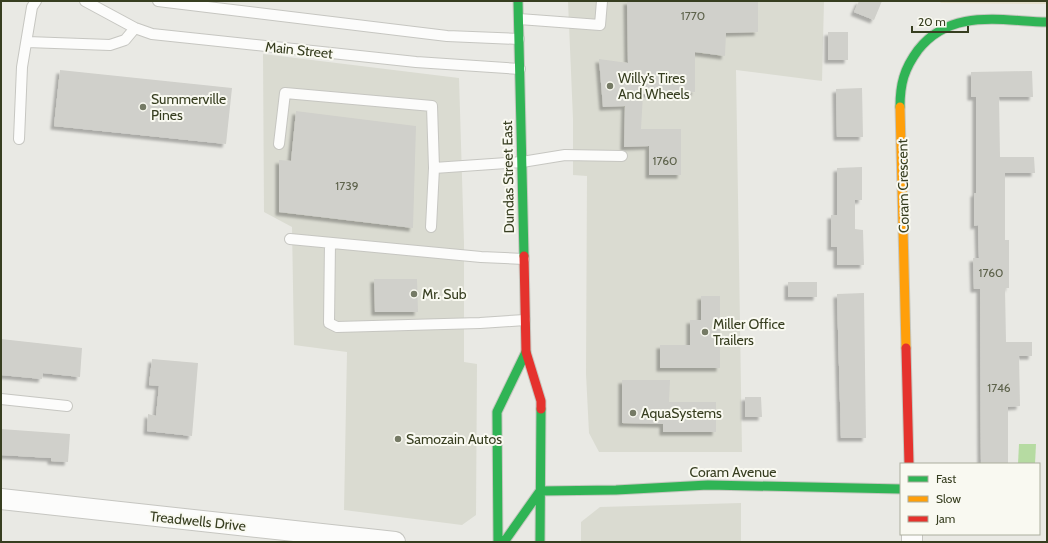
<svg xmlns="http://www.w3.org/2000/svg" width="1048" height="543" font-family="Cabin,sans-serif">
<defs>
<filter id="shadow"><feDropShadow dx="-3.5" dy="3.5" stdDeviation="1" flood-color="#0004"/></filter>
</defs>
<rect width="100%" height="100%" fill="#e9e9e4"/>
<path fill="#dadbd1" d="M 568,1 L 824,1 L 822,81 L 736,70 L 742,452 L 599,452 L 589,433 L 586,374 L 587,176 L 573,175 L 573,119 Z
M 263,54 L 459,78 L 464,243 L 464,362 L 477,364 L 476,515 L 462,525 L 344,510 L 347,352 L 294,345 L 292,227 L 264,212 Z
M 741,503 L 741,542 L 581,542 L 581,522 L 600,507 Z"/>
<path fill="#e4dfcc" d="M 939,1 L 1047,1 L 1047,4 L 941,3 Z"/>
<path fill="#b6dba2" d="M 1019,444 L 1036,444 L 1035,464 L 1018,464 Z"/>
<path fill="#d0d0cb" filter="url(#shadow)" d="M 627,1 L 758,1 L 758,32 L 726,33 L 725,56 L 695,52 L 695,92 L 643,94 L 641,129 L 681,129 L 681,175 L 649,175 L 649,146 L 624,147 L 625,106 L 603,107 L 599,59 L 628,63 Z
M 859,1 L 882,1 L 874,20 L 854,12 Z
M 828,32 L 848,32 L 848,60 L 828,60 Z
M 60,70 L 232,88 L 226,144 L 54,126 Z
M 1032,71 L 1033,97 L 999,97 L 1000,157 L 1034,157 L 1035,173 L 1005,173 L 1005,240 L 1009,240 L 1009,288 L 1005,288 L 1006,342 L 1032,342 L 1032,356 L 1019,356 L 1020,406 L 1008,407 L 1008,464 L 981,464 L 980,289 L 974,289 L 973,258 L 979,258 L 978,225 L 974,226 L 974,193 L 976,193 L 976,97 L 971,97 L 971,72 Z
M 862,88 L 863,137 L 837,137 L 836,89 Z
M 296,111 L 416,126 L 413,228 L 279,212 L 279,160 L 291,161 Z
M 862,167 L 862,200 L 855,200 L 855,229 L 863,230 L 864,265 L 837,265 L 837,247 L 831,247 L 831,215 L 837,215 L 837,168 Z
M 374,279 L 417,279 L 418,312 L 375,312 Z
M 788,282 L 817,282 L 817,297 L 788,297 Z
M 864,293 L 866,438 L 841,438 L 837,294 Z
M 701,296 L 720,296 L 720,368 L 660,368 L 660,345 L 690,345 L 690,320 L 701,320 Z
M 1,339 L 82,348 L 80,377 L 43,373 L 42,379 L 1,375 Z
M 152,359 L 198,363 L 192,436 L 147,431 L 148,414 L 156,416 L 159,386 L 149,385 Z
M 622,380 L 670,380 L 669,402 L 716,402 L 716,432 L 663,432 L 663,424 L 622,423 Z
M 745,397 L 761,397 L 762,417 L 745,417 Z
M 1,429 L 70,434 L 68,462 L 51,461 L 51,458 L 1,455 Z"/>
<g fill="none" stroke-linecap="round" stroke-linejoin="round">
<defs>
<path id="lane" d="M 85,1 L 135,28 L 152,34 L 416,62 L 520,69
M 158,1 L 447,36 L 519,39
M 519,19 L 600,25 L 602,1
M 27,42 L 110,45 L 125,40 L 135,28
M 19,139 L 22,67 L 32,7 L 36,1
M 279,144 L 285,93 L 432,106 L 434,168 L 522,162 L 565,155 L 622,156
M 431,227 L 434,168
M 290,239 L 481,257 L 524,259
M 330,243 L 329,323 L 337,327 L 480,323 L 525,320
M 1,399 L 67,406"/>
<path id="street" d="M 1,499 L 395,542
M 912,534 L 912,542"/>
<path id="fast" d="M 518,1 L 524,256
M 900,107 C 900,84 904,69 918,50 C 951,8 1000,21 1047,22
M 498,542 L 497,412 L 526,352
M 504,542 L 540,491 L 616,490 L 708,485 L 901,489
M 540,542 L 541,409"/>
<path id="slow" d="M 900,107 L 906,348"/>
<path id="jam" d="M 524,256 L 526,352 L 541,401 L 541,409
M 906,348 L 909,464"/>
</defs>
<use href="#lane" stroke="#c6c6c1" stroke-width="12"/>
<use href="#street" stroke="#c6c6c1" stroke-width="22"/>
<use href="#fast" stroke="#c6c7bf" stroke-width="11"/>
<use href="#slow" stroke="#c6c7bf" stroke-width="11"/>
<use href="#jam" stroke="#c6c7bf" stroke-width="11"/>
<use href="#lane" stroke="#fcfcfb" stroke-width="10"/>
<use href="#street" stroke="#fcfcfb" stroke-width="20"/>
<use href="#fast" stroke="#30b455" stroke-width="9"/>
<use href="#slow" stroke="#ff9f0a" stroke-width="9"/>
<use href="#jam" stroke="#e5322d" stroke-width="9"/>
</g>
<g fill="#757a65" stroke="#f9f9f1" stroke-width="1.5">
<circle cx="610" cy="86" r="4"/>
<circle cx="143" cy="107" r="4"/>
<circle cx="414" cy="294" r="4"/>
<circle cx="705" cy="332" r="4"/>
<circle cx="633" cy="413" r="4"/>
<circle cx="398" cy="439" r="4"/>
</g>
<g text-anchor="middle" stroke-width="4" stroke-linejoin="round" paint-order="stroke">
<g font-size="12" fill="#5e634c">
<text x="693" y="20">1770</text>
<text x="665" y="165">1760</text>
<text x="347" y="190">1739</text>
<text x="991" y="277">1760</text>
<text x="999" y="392">1746</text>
</g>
<g font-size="14" fill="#373e20" stroke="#f9f9f1">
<text transform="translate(299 50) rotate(6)" y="5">Main Street</text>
<text transform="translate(508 177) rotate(-91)" y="5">Dundas Street East</text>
<text transform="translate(903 186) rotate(-91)" y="5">Coram Crescent</text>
<text x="733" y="477">Coram Avenue</text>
<text transform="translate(198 521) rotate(6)" y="5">Treadwells Drive</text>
</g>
<g font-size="14" fill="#373e20" stroke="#f9f9f1" text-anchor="start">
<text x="618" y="83">Willy’s Tires<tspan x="618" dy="16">And Wheels</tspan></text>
<text x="151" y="104">Summerville<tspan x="151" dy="16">Pines</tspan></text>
<text x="422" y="299">Mr. Sub</text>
<text x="713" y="329">Miller Office<tspan x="713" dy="16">Trailers</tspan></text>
<text x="641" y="418">AquaSystems</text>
<text x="406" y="444">Samozain Autos</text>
</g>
</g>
<rect width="1048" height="543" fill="none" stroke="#373e20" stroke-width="4"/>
<rect x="900" y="463" width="140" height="72" fill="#f9f9f1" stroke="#abae9d"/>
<rect x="908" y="476" width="20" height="6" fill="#30b455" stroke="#abae9d"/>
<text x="936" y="483" font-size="12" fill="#373e20">Fast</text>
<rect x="908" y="496" width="20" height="6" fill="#ff9f0a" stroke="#abae9d"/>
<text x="936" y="503" font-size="12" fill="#373e20">Slow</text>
<rect x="908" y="516" width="20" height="6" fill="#e5322d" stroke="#abae9d"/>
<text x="936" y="523" font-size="12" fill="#373e20">Jam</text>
<path d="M912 26v6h56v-6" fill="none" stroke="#373e20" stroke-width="2"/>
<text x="918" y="26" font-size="12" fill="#373e20" stroke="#f9f9f1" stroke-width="3" paint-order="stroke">20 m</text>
</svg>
